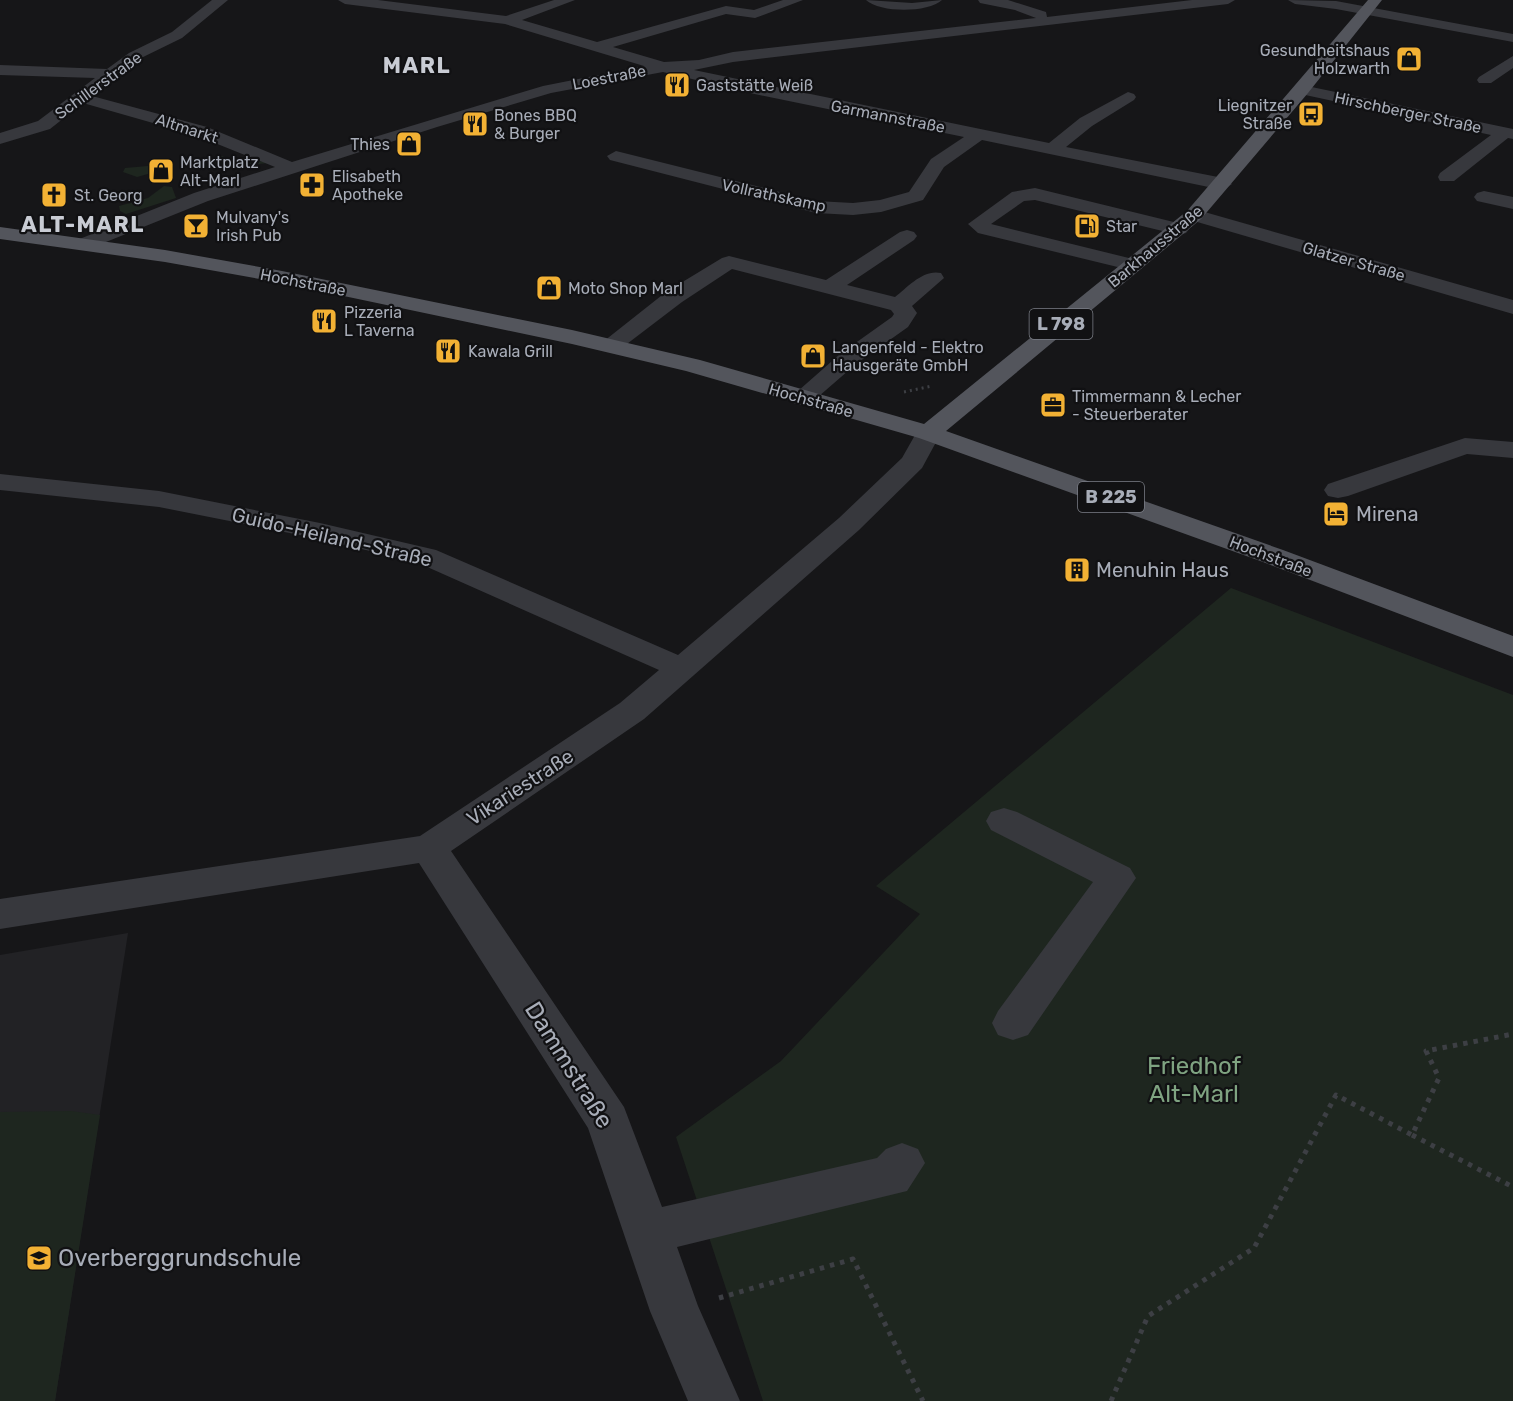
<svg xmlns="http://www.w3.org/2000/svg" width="1513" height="1401" font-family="Rubik,sans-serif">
<rect width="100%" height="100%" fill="#161618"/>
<path fill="#222225" d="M 128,933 L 55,1401 L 0,1401 L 0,955 Z"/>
<path fill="#1e261f" d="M 221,156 C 237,160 253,158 268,163 L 213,169 L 201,167 Z
M 159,165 L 173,167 L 137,177 L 123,172 L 125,168 Z
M 164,186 L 172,187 L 176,198 L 126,214 L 120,211 L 119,206 L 148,198 Z
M 1231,588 L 1513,695 L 1513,1401 L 763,1401 L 676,1137 L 781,1061 L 920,914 L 876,886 Z
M 71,1111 L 100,1115 L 55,1401 L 0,1401 L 0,1112 Z"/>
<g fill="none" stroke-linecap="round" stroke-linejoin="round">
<path stroke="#3d3f44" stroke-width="3" stroke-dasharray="2 4" stroke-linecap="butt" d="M 904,392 L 932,386"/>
<path stroke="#3d3f44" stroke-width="5" stroke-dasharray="4.5 6" stroke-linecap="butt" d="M 1412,1135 L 1513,1187
M 719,1298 L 853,1259 L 923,1401
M 1111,1401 L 1148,1316 L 1254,1248 L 1336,1095 L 1412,1135 L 1439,1078 L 1426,1051 L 1513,1034"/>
<path fill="#37383d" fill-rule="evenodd" d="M 212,0 L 228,0 L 182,38 L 139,59 L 92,96 L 207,127 L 292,162 L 543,86 L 644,66 L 505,24 L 345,4 L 338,0 L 378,0 L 506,16 L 554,0 L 575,0 L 522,20 L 597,42 L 726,6 L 754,10 L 783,0 L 803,0 L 755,18 L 726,14 L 613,47 L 664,62 L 699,60 L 733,52 L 1036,18 L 1015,10 L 980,3 L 978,0 L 1008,0 L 1046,12 L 1047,17 L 1192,0 L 1235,0 L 1228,4 L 733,62 L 694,70 L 1049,143 L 1080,118 L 1128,92 L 1134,94 L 1136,97 L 1134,100 L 1092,126 L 1066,147 L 1223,178 L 1232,184 L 1223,190 L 982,140 L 944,167 L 923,200 L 881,212 L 853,215 L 816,213 L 610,160 L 607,156 L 616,151 L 816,201 L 853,203 L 880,200 L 909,192 L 931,159 L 964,137 L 750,93 L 663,72 L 551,93 L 437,127 L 208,201 L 91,248 L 77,248 L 74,244 L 77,240 L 194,193 L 275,167 L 195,135 L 83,103 L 50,129 L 0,144 L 0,133 L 38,121 L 95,78 L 0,75 L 0,65 L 107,69 L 129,53 L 172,32 Z
M 866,0 L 912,3 L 942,0 C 928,13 880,13 866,0 Z
M 1288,0 L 1336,1 L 1513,34 L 1513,42 L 1336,9 L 1295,4 Z
M 1513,56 L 1513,68 L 1491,83 L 1479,83 L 1477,80 L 1479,77 Z
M 1302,85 L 1513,129 L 1513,139 L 1508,138 L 1454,181 L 1440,181 L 1438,177 L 1440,173 L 1491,135 L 1296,93 L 1294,90 Z
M 1035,188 L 1186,225 L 1189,229 L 1186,233 L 1179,235 L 1035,200 L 1024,201 L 991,224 L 1141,261 L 1144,265 L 1141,269 L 1134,271 L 978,233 L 968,224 L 1012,192 Z
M 1484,191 L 1513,197 L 1513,209 L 1477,201 L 1474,197 L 1477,193 Z
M 1194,209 L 1513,300 L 1513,314 L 1187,219 L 1184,215 L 1187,211 Z
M 907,230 L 914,232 L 917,236 L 914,240 L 847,285 L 895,297 C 908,287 923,269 941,273 L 944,278 L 912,306 L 917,313 L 908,327 L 856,364 L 811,403 L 802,405 L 793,403 L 790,398 L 840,354 L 892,317 L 894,314 L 891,310 L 732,269 L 682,302 L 619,350 L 603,350 L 599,345 L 666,292 L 722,258 L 729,256 L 826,280 L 900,232 Z
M 928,425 L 937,428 L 941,433 L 922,468 L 859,530 L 644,719 L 451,851 L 624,1107 L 662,1207 L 877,1158 L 886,1149 L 902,1143 L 918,1149 L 925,1163 L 907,1191 L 677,1247 L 698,1306 L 740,1401 L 688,1401 L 650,1311 L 588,1128 L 419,863 L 0,929 L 0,899 L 420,836 L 620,703 L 659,670 L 416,562 L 320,539 L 159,507 L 0,490 L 0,474 L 159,491 L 320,523 L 436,550 L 678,655 L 839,518 L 902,458 L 919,428 Z
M 1465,438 L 1513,442 L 1513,458 L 1467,454 L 1348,496 L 1338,498 L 1328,496 L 1324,490 L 1328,484 Z
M 1004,808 L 1017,812 L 1130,868 L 1136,878 L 1028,1035 L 1013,1040 L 998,1035 L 992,1023 L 998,1011 L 1093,882 L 991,830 L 986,821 L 991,812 Z"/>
<path fill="#53555c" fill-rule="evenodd" d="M 1368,0 L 1382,0 L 1308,93 L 1201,219 L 946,431 L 1283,550 L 1513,636 L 1513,657 L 1263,562 L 919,438 L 686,371 L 572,344 L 282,283 L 165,262 L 0,239 L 0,227 L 165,250 L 282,271 L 572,330 L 700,360 L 924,424 L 1187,211 Z"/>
</g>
<defs>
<symbol id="shop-square" viewBox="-11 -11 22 22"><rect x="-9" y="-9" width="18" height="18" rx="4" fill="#f2b134" stroke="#111113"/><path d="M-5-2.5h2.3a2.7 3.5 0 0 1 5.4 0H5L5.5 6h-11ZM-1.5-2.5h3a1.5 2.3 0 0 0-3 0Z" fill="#111"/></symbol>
<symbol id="restaurant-square" viewBox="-11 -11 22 22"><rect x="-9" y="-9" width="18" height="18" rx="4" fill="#f2b134" stroke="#111113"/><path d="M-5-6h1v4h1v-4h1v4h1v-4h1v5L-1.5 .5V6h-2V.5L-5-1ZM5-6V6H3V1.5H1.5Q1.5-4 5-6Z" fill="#111"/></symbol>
<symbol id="bus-square" viewBox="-11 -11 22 22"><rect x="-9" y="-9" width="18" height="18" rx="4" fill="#f2b134" stroke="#111113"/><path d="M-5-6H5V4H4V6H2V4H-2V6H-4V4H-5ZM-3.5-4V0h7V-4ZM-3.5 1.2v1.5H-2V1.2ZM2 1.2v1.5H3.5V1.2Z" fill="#111"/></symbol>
<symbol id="pharmacy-square" viewBox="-11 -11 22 22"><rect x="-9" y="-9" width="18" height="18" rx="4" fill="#f2b134" stroke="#111113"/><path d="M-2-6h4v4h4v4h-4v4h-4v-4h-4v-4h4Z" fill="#111"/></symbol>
<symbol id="church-square" viewBox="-11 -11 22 22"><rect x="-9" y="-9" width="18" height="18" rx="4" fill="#f2b134" stroke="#111113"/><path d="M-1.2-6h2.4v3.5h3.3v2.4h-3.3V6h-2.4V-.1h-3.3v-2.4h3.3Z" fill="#111"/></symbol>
<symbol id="bar-square" viewBox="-11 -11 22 22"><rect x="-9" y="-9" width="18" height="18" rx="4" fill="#f2b134" stroke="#111113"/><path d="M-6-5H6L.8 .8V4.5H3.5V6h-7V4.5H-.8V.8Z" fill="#111"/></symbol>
<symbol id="fuel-square" viewBox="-11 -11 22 22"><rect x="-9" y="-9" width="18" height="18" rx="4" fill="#f2b134" stroke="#111113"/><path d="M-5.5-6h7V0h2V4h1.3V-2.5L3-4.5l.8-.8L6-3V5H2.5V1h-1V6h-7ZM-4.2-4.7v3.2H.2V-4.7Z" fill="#111"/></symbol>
<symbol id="office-square" viewBox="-11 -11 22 22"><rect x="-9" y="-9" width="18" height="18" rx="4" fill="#f2b134" stroke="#111113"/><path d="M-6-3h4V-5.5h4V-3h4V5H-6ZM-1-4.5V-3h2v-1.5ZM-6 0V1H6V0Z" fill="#111"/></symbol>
<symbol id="hotel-square" viewBox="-11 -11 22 22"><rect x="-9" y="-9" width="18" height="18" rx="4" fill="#f2b134" stroke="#111113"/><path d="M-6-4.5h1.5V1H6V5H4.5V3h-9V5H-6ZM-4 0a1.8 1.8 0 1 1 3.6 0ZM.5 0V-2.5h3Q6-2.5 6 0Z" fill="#111"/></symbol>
<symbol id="building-square" viewBox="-11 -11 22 22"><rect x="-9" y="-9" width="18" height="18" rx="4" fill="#f2b134" stroke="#111113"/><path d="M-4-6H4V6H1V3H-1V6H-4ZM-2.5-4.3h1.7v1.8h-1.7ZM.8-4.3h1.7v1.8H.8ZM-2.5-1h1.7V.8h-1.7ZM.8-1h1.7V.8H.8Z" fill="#111"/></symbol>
<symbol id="school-square" viewBox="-11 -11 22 22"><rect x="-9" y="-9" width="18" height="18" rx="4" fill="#f2b134" stroke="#111113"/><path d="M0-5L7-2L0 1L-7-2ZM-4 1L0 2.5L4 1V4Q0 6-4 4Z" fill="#111"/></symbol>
</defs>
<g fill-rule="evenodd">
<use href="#shop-square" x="1394" y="44" width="30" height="30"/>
<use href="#restaurant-square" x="662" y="70" width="30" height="30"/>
<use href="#bus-square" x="1296" y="99" width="30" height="30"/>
<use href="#restaurant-square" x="460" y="109" width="30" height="30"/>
<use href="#shop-square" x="394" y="129" width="30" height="30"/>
<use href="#shop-square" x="146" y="156" width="30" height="30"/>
<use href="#pharmacy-square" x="297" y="170" width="30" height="30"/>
<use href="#church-square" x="39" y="180" width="30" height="30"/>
<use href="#bar-square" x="181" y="211" width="30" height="30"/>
<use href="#fuel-square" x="1072" y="211" width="30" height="30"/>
<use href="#shop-square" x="534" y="273" width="30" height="30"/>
<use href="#restaurant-square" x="309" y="306" width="30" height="30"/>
<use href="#restaurant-square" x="433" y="336" width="30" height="30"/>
<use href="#shop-square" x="798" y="341" width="30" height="30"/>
<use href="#office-square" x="1038" y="390" width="30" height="30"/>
<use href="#hotel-square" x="1321" y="499" width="30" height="30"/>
<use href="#building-square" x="1062" y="555" width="30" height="30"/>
<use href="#school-square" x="24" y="1243" width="30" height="30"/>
</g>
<g text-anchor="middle" stroke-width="4.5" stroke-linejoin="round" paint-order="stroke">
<g font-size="16" fill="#a8adb8" stroke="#111113" text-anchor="start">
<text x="1390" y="56" text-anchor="end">Gesundheitshaus<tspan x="1390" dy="18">Holzwarth</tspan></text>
<text x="696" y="91">Gaststätte Weiß</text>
<text x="1292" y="111" text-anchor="end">Liegnitzer<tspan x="1292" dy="18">Straße</tspan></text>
<text x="494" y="121">Bones BBQ<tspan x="494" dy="18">&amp; Burger</tspan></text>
<text x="390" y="150" text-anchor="end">Thies</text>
<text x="180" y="168">Marktplatz<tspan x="180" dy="18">Alt-Marl</tspan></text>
<text x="332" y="182">Elisabeth<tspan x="332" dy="18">Apotheke</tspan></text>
<text x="74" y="201">St. Georg</text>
<text x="216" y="223">Mulvany's<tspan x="216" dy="18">Irish Pub</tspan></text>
<text x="1106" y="232">Star</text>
<text x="568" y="294">Moto Shop Marl</text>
<text x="344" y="318">Pizzeria<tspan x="344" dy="18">L Taverna</tspan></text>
<text x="832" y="353">Langenfeld - Elektro<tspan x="832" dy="18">Hausgeräte GmbH</tspan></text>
<text x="468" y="357">Kawala Grill</text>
<text x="1072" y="402">Timmermann &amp; Lecher<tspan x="1072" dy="18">- Steuerberater</tspan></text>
</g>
<g font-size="16" fill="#a8adb8" stroke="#111113">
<text transform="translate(609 77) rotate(-11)" y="6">Loestraße</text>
<text transform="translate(98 85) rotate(-36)" y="6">Schillerstraße</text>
<text transform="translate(1408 112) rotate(12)" y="6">Hirschberger Straße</text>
<text transform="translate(888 116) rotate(11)" y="6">Garmannstraße</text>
<text transform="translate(187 128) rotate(18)" y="6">Altmarkt</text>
<text transform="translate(774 195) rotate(12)" y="6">Vollrathskamp</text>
<text transform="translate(1155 246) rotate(-40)" y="6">Barkhausstraße</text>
<text transform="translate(1354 261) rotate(16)" y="6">Glatzer Straße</text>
<text transform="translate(303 282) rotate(11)" y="6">Hochstraße</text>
<text transform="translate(811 400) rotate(16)" y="6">Hochstraße</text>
<text transform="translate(1271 556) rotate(21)" y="6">Hochstraße</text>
</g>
<g fill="#111113" stroke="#7b7e86" stroke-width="1.5">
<rect x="1029.5" y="309" width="63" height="30" rx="4.5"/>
<rect x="1078" y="482" width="66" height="30" rx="4.5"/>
</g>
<g font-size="18" font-weight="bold" fill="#a8adb8">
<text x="1061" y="330">L 798</text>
<text x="1111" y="503">B 225</text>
</g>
<g font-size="20" fill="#a8adb8" stroke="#111113" text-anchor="start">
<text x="1356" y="521">Mirena</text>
<text x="1096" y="577">Menuhin Haus</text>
</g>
<g font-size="20" fill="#a8adb8" stroke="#111113">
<text transform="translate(332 537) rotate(13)" y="7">Guido-Heiland-Straße</text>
<text transform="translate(520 787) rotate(-33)" y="7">Vikariestraße</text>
</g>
<g font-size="22" font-weight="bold" letter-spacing="1.5" fill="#c9ccd4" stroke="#111113">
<text x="417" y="73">MARL</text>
<text x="83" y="232">ALT-MARL</text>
</g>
<g font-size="24" fill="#a8adb8" stroke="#111113">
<text transform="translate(569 1065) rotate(58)" y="8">Dammstraße</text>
</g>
<g font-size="24" fill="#7fa381" stroke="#111113">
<text x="1194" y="1074">Friedhof<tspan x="1194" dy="28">Alt-Marl</tspan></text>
</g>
<g font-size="24" fill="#a8adb8" stroke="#111113" text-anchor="start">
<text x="58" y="1266">Overberggrundschule</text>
</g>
</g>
</svg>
